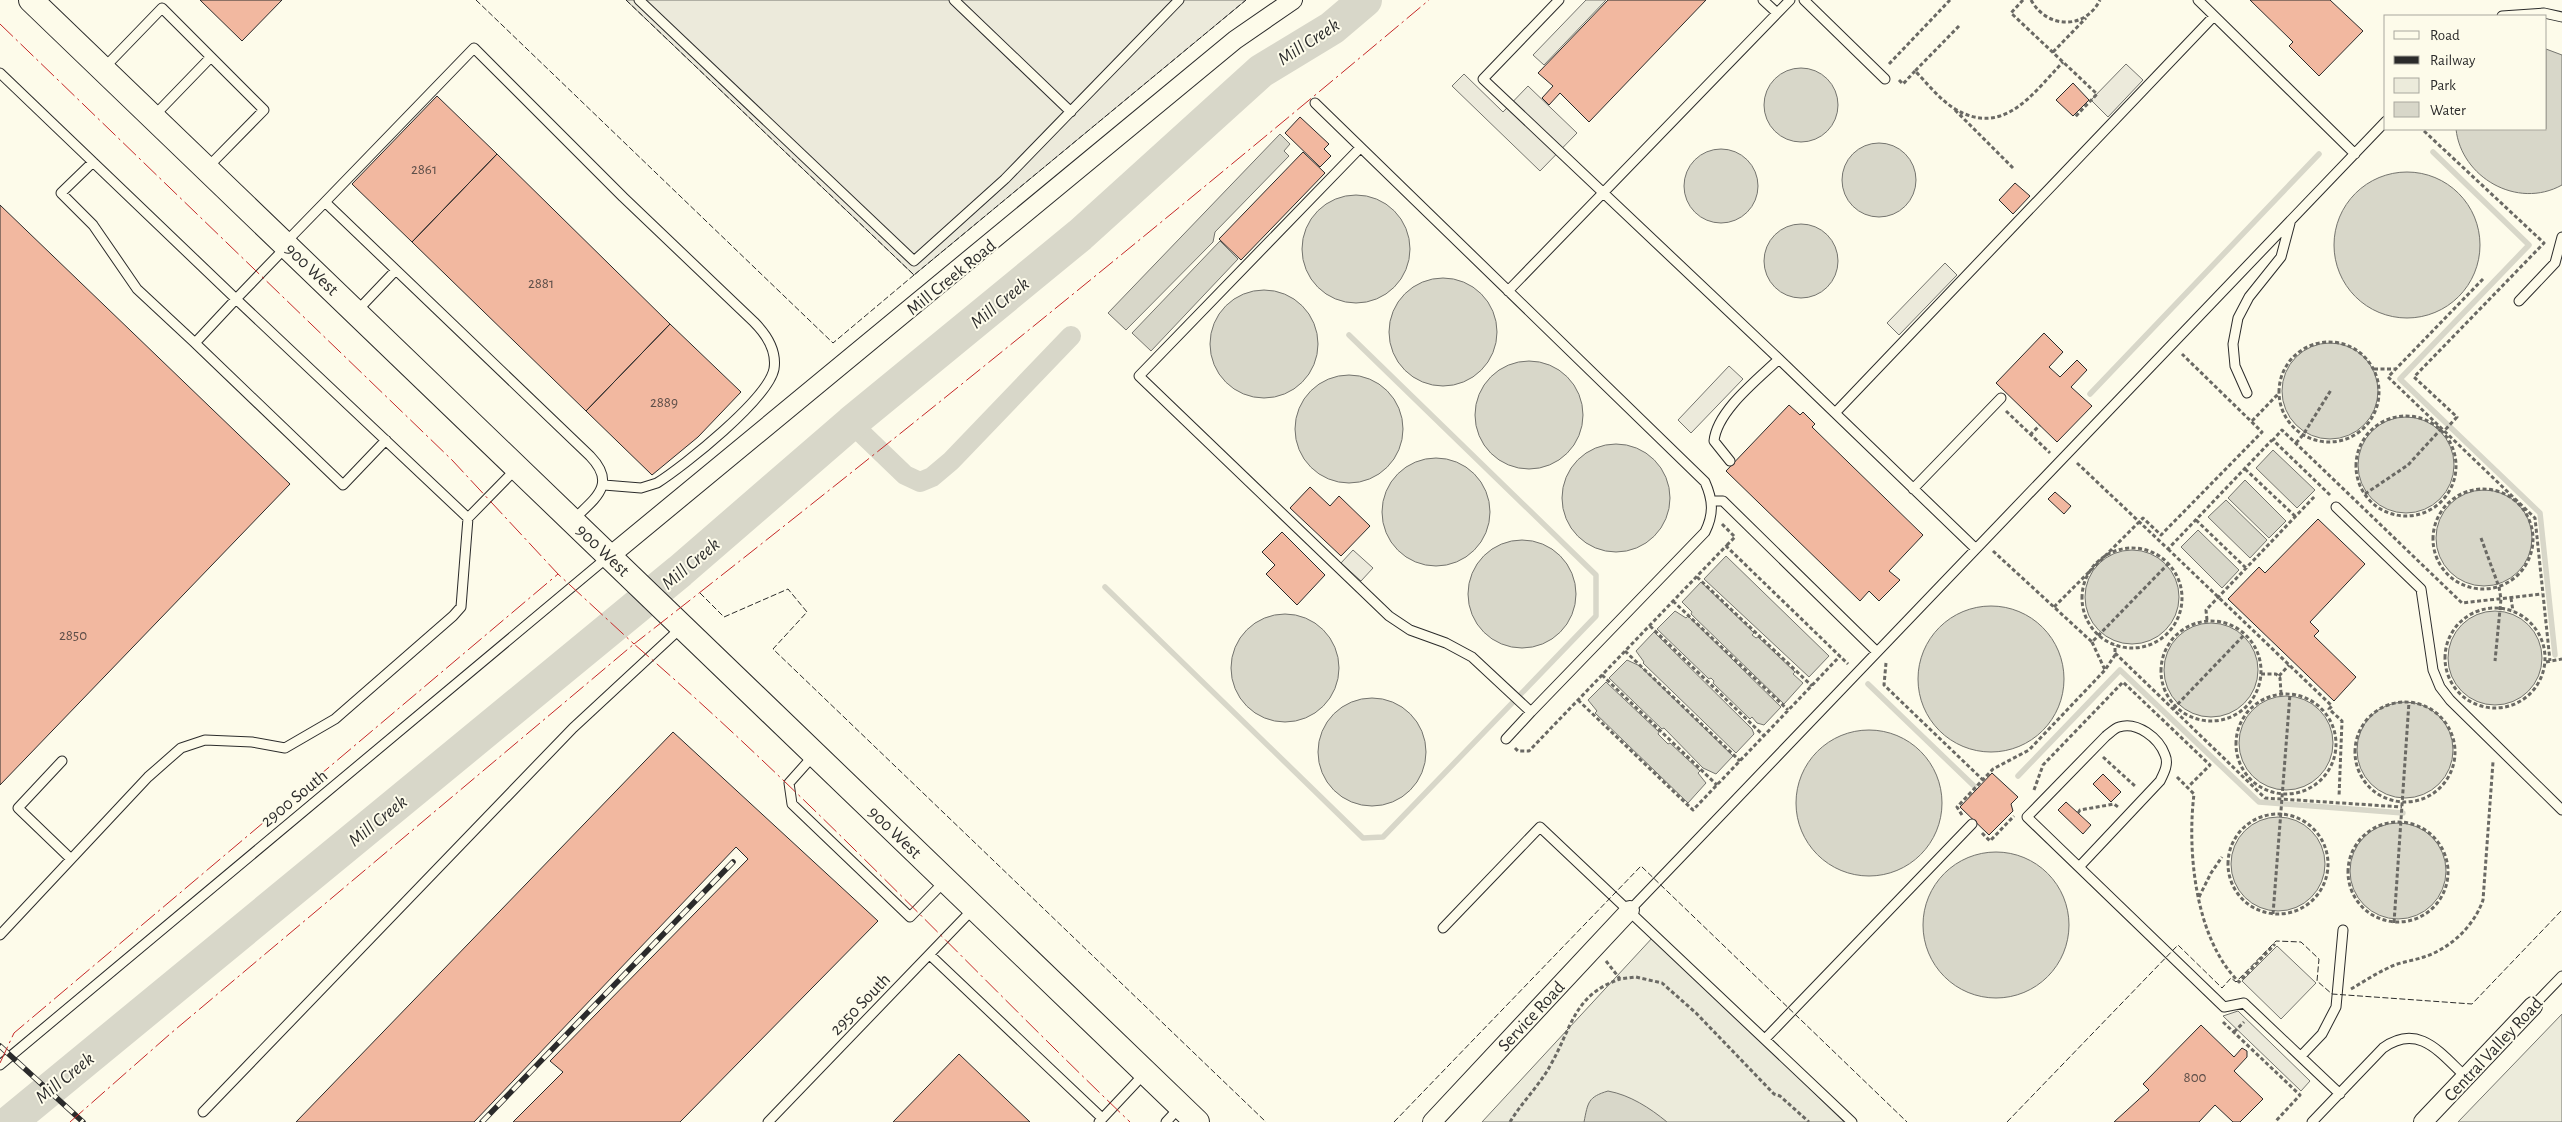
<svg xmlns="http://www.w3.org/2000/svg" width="2562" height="1122" font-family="'Alegreya Sans',sans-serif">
<rect width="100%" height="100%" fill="#fdfbea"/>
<path fill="#ecebdb" stroke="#74746e" d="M 1654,936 L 1844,1122 L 1482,1122 Z
M 2562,1014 L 2562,1122 L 2458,1122 Z"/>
<path fill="#eceadb" stroke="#74746e" d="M 626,0 L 1246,0 L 914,275 Z
M 1586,0 L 1606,0 L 1544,65 L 1533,55 Z
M 2126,64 L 2143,80 L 2108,117 L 2091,100 Z
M 1464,74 L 1503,112 L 1528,86 L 1577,133 L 1540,171 L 1452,86 Z
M 1945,263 L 1957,275 L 1899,335 L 1887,323 Z
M 1729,366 L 1743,379 L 1691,433 L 1678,420 Z
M 1353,550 L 1373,568 L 1361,581 L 1341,563 Z
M 2277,946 L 2316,983 L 2281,1019 L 2242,981 Z
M 2238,1011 L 2310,1081 L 2301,1091 L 2223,1016 Z"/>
<path fill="#d8d7c9" stroke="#74746e" d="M 2546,49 L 2562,55 L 2562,185 C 2517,210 2461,177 2456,129 L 2546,129 Z
M1764 105a37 37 0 1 1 74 0a37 37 0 1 1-74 0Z
M 1280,134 L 1290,144 L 1284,151 L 1289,156 L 1215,232 L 1213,242 L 1126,330 L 1108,313 Z
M1842 180a37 37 0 1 1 74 0a37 37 0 1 1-74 0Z
M1684 186a37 37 0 1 1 74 0a37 37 0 1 1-74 0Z
M2334 245a73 73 0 1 1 146 0a73 73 0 1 1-146 0Z
M1302 249a54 54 0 1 1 108 0a54 54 0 1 1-108 0Z
M1764 261a37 37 0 1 1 74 0a37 37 0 1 1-74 0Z
M 1220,241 L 1238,259 L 1151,351 L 1132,333 Z
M1389 332a54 54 0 1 1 108 0a54 54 0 1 1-108 0Z
M1210 344a54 54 0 1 1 108 0a54 54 0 1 1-108 0Z
M2282 391a48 48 0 1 1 96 0a48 48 0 1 1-96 0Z
M1475 415a54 54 0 1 1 108 0a54 54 0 1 1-108 0Z
M1295 429a54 54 0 1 1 108 0a54 54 0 1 1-108 0Z
M2358 465a48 48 0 1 1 96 0a48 48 0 1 1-96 0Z
M1562 498a54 54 0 1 1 108 0a54 54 0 1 1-108 0Z
M 2273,450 L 2315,490 L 2297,508 L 2256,468 Z
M1382 512a54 54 0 1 1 108 0a54 54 0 1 1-108 0Z
M 2245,480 L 2286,521 L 2269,538 L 2228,498 Z
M2436 538a48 48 0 1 1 96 0a48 48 0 1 1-96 0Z
M 2226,500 L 2267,540 L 2250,558 L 2208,517 Z
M 2198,530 L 2239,570 L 2222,588 L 2181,547 Z
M1468 594a54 54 0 1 1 108 0a54 54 0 1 1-108 0Z
M2085 597a47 47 0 1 1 94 0a47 47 0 1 1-94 0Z
M 1726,556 L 1829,656 L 1809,677 L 1704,579 Z
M 1701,582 L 1754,633 L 1752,635 L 1756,638 L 1758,637 L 1795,672 L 1793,674 L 1803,683 L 1784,704 L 1691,614 L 1692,612 L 1682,602 Z
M1918 679a73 73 0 1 1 146 0a73 73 0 1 1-146 0Z
M2448 658a47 47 0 1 1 94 0a47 47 0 1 1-94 0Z
M 1675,611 L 1686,618 L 1688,616 L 1781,707 L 1764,725 L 1757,723 L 1752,717 L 1750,719 L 1713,683 L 1714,681 L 1711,678 L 1709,679 L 1657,629 Z
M1231 668a54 54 0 1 1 108 0a54 54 0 1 1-108 0Z
M2164 670a47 47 0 1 1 94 0a47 47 0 1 1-94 0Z
M 1654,632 L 1752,729 L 1754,734 L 1736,753 L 1643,663 L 1644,662 L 1636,651 Z
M 1627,660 L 1640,666 L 1733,756 L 1716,774 L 1703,768 L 1664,728 L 1662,729 L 1609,678 Z
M 1606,682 L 1659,732 L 1658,734 L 1668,744 L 1670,743 L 1700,771 L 1698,773 L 1706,783 L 1688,803 L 1595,713 L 1597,711 L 1588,700 Z
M2239 743a47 47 0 1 1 94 0a47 47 0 1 1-94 0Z
M1318 752a54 54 0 1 1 108 0a54 54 0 1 1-108 0Z
M2357 750a48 48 0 1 1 96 0a48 48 0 1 1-96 0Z
M1796 803a73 73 0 1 1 146 0a73 73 0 1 1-146 0Z
M2231 864a47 47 0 1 1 94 0a47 47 0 1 1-94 0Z
M2350 871a48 48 0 1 1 96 0a48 48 0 1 1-96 0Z
M1923 925a73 73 0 1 1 146 0a73 73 0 1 1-146 0Z
M 1608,1091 C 1630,1095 1650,1108 1667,1122 L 1584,1122 C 1588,1102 1588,1097 1608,1091 Z"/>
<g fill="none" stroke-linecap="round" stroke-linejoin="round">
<path stroke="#d8d7c9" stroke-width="5.5" d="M 2433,152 L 2529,245 L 2400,379 L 2540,513 L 2555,655
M 2090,394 L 2319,154
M 1105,587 L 1363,838 L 1383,837 L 1596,616 L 1596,575 L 1349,335
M 1868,684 L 1974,786
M 2018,776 L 2120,670 L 2259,802 L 2403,813"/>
<path stroke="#d8d7c9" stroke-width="20" d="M 851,423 L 905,475 L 920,482 L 932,477 L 951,461 L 1071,336"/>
<path stroke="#d8d7c9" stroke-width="34" d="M 10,1122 L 680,571 L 851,423 L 1080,235 L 1261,71 L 1332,28 L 1365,0"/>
</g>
<path fill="#f2b8a0" stroke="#2b2b2b" d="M 200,0 L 282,0 L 242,41 Z
M 1608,0 L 1706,0 L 1589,122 L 1560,93 L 1549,105 L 1542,98 L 1553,86 L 1538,73 Z
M 2250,0 L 2330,0 L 2363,31 L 2319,76 L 2289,46 L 2293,42 Z
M 2073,83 L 2089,100 L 2073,116 L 2056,100 Z
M 437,96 L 497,154 L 412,242 L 352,184 Z
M 1300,117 L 1329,144 L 1324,149 L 1331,156 L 1320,167 L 1285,133 Z
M 1303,152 L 1325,173 L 1241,260 L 1219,239 Z
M 497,154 L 670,324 L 586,411 L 412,242 Z
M 2015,183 L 2030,196 L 2013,214 L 1999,200 Z
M 0,205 L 290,484 L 0,785 Z
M 670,324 L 741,392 L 698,437 L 652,475 L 586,411 Z
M 2044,333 L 2063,352 L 2049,367 L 2060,377 L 2077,360 L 2087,370 L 2071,387 L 2092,406 L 2057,442 L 1996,383 Z
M 1789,405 L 1800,415 L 1803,412 L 1815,424 L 1812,427 L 1923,535 L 1889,571 L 1900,580 L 1879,601 L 1869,591 L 1860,601 L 1726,471 Z
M 1310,487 L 1330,506 L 1339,496 L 1370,526 L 1341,556 L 1290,508 Z
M 2055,492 L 2071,506 L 2064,514 L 2048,499 Z
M 2318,519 L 2365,564 L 2310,622 L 2319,631 L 2314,636 L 2356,677 L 2334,701 L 2228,599 L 2259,567 L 2265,573 Z
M 1282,532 L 1325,575 L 1297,605 L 1266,574 L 1275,565 L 1262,552 Z
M 673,732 L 878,921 L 680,1122 L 513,1122 L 563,1072 L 550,1061 L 748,859 L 736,847 L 474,1122 L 296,1122 Z
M 1992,773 L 2018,797 L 2011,804 L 2013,811 L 1989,835 L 1960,807 Z
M 2103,774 L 2121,792 L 2111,802 L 2093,784 Z
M 2066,802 L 2091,825 L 2083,834 L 2058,810 Z
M 2201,1025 L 2234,1057 L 2242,1048 L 2247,1051 L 2247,1057 L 2234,1071 L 2263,1099 L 2240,1122 L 2233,1122 L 2215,1105 L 2199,1122 L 2114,1122 L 2149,1090 L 2143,1084 Z
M 959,1054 L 1030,1122 L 893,1122 Z"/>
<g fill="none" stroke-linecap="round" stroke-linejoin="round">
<defs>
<path id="service" d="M 639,0 L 914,261 L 1005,179 L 1179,0
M 954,0 L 1071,112
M 1559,0 L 1483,79 L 1779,359 L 1976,549
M 1763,0 L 1777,13
M 1804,0 L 1885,79
M 2198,0 L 2355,154
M 2502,16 L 2544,13 L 2562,17
M 103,69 L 162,8 L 264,110 L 207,168
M 0,73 L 236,299 L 195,343 L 343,485 L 386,440
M 1315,103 L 1705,482 C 1713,500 1714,514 1705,532 L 1531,712
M 153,117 L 211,57
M 1360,148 L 1139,376 L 1389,616 L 1410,630 L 1446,643 L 1472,657 L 1531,712 L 1506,739
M 93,162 L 61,193 L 93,225 L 137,289 L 195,343
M 325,202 L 474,48 L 623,197 L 754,322 C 767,335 777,350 774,369 C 768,399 684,466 657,483 L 641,488 L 604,485
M 285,243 L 325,202 L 590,456 C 618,485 594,499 573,520
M 287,246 L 236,299 L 468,518 L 517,468
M 1508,291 L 1790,0
M 2519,301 L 2555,263 L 2562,237
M 356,312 L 396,270
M 2247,393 L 2235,366 L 2233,344 L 2238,318 L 2249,297 L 2281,257 L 2290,223
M 1835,413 L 2214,16
M 1730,461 L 1714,441 C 1717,411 1757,380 1779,359
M 1913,489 L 2001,398
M 1711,501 L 1723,501 L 1877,652
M 2336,507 L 2421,589 L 2433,670 L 2440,687 L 2450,700 L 2562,810
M 814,755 L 789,783 L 792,804 L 910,917 L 945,881
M 62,761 L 18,808 L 71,859
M 2079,867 L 2160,781 C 2164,773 2169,764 2165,755 C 2159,738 2137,721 2119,727 C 2115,728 2110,733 2106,736 L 2027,817 L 2224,1007 L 2244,1003 L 2340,1094
M 1630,910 L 2386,121
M 1443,928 L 1540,827 L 1852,1122
M 0,935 L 148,777 L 181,748 L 205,740 L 252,742 L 285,748 L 335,719 L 453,616 L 461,607 L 468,518
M 930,955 L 1102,1118
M 2533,1006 L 2562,976
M 1765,1039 L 1972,824
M 2301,1056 L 2322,1034 L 2336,1007 L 2343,930
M 0,1065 L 609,556
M 203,1112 L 573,728 L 682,627
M 768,1122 L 974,908
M 1099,1122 L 1145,1073
M 1166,1122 L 1179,1108
M 2312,1122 L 2383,1048 C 2419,1022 2441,1054 2466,1077"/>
<path id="minor" d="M 610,556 L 1235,40 L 1293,0
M 1432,1122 L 1630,910
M 2423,1122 L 2533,1006"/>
<path id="secondary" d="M 31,0 L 1197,1122"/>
</defs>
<use href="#service" stroke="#2b2b2b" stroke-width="11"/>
<use href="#minor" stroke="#2b2b2b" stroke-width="20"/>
<use href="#secondary" stroke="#2b2b2b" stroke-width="26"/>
<path stroke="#6a6964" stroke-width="3" stroke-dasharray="4 2.5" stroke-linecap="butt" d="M 2023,0 L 2011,13 L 2097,94 L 2075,117
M 2031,0 C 2047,29 2085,30 2100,0
M 1959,26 L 1915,71 C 1927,83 1940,100 1955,109 C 2004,138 2033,93 2063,62
M 2053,52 L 2086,18
M 1889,64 L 1950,0
M 1899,80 L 1903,84 L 1915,71
M 1955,110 L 2013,168
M 2424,131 L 2544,243 L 2414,377 L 2457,417 L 2444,431
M 2483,279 L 2388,377 L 2535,518 L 2550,661
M2279 392a50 50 0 1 1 100 0a50 50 0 1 1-100 0Z
M 2374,369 L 2396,369
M 2006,411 L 2050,453
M2356 466a50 50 0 1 1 100 0a50 50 0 1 1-100 0Z
M 2252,421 L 2279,393
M 2030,435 L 2040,425
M 2296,443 L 2303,435 L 2331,390
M 2077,463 L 2168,549 L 2272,440
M 2245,469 L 2296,517
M2433 539a50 50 0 1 1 100 0a50 50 0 1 1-100 0Z
M 2365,494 L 2408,465 L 2441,429
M 2330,495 L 2273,440 L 2282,430 L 2462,603 L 2542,594
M 2196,520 L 2246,568
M 1722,524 L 1735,537 L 1726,546
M 2481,538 L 2499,587 L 2501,599 L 2495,661
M2082 598a50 50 0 1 1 100 0a50 50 0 1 1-100 0Z
M 2168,549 L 2332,706 L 2329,709 L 2342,721 L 2339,797
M 1993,551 L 2092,642 L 2169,563
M 1697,577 L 1812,686
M 2511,598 L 2513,611
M 1673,601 L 1788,710
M 2054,607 L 2143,518 L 2161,535 L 2262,432 L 2182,354
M2445 658a50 50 0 1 1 100 0a50 50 0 1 1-100 0Z
M 2207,620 L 2206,610 L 2315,496
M2161 671a50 50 0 1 1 100 0a50 50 0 1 1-100 0Z
M 1650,626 L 1764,736
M 2092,642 L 2105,670 L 2115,655 L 2115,645
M 1625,651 L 1740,761
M 2115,653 L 2265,798 L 2402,807
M 2546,662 L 2562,659
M 1886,663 L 1884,685 L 1983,780
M 2261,674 L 2276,674 L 2280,678 L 2281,693
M 1602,675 L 1717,785
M 2279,676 L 2289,665
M2236 744a50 50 0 1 1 100 0a50 50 0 1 1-100 0Z
M 1578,700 L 1693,810 L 1840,656
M2355 752a50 50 0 1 1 100 0a50 50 0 1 1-100 0Z
M 1515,748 L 1518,751 L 1529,751 L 1726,546 L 1848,664
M 2103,757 L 2136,787
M 2177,777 L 2194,794 C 2187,851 2195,939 2239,982 L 2275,944
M 2034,790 L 2043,765 L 2123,682 L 2210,765 L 2188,787
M 2078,813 L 2080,810 L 2114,804 L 2118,807
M2228 864a50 50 0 1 1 100 0a50 50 0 1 1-100 0Z
M 1962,815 L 1957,807 L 1993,769 L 2029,750 L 2105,670
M2348 872a50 50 0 1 1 100 0a50 50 0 1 1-100 0Z
M 1982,833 L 1990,841 L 2014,816
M 2199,897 L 2211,873 L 2222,857
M 1606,961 L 1620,979 L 1636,977 L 1662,983 L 1696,1013 L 1774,1094 L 1780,1096 L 1809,1122
M 2351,989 C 2363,982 2375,974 2388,968 C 2399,962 2412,961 2424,957 C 2451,948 2474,926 2483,900 L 2493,762
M 2223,1022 L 2300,1095 L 2275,1122
M 2234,1032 L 2244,1022
M 1510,1122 C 1522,1102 1539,1086 1550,1066 C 1572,1028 1573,995 1620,979"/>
<use href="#service" stroke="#fdfbea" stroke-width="9"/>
<use href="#minor" stroke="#fdfbea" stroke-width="18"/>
<use href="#secondary" stroke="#fdfbea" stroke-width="24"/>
<defs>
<path id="rail" d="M 0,1046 L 83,1122
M 482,1122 L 733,862"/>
</defs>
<use href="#rail" stroke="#2b2b2b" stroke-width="5.5"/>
<use href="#rail" stroke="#fdfbea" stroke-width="4" stroke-dasharray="11" stroke-linecap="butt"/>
<path stroke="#6a6964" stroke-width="3" stroke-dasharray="4 2.5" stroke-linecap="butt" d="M 2173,709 L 2245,634
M 2273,914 L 2290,694
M 2394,923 L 2409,702"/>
<path stroke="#2b2b2b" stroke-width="1" stroke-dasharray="6 2.5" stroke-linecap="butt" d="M 476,0 L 833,343 L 914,275
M 626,0 L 914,275 L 1246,0
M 700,593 L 724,617 L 788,589 L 807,612 L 773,649 L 1266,1122
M 1394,1122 L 1641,866 L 1907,1122
M 2007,1122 L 2178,945 L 2222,988 L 2231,978 L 2236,982 L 2276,941 L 2301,942 L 2319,959 L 2317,981 L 2332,994 L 2472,1004 L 2562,910"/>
<path stroke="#c62828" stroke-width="1" stroke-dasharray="18 4 2.5 4" stroke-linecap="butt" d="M 0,24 L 452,460 L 558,574 L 634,644 C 903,434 1168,219 1429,0
M 0,1063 L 14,1033 L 558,574
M 70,1122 L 170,1034 L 634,644 C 808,794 964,963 1130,1122"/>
</g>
<g text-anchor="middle" stroke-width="4" stroke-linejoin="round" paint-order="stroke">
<g font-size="15" fill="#5d4e48">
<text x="424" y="174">2861</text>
<text x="541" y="288">2881</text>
<text x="664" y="407">2889</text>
<text x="73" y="640">2850</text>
<text x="2195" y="1082">800</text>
</g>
<g font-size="18" fill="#2b2b2b" stroke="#fdfbea">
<text transform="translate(312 269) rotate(44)" y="6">900 West</text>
<text transform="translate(951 277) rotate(-39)" y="6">Mill Creek Road</text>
<text transform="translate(603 550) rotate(44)" y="6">900 West</text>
<text transform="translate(294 798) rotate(-39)" y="6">2900 South</text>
<text transform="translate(895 832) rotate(44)" y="6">900 West</text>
<text transform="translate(860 1004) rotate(-46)" y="6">2950 South</text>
<text transform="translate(1531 1016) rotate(-47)" y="6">Service Road</text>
<text transform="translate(2493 1049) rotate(-47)" y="6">Central Valley Road</text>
</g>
<g font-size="19" font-style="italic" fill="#2b2b2b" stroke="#fdfbea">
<text transform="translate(1308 41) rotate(-33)" y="7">Mill Creek</text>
<text transform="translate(999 302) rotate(-39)" y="7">Mill Creek</text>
<text transform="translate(690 563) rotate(-40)" y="7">Mill Creek</text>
<text transform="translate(377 820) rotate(-39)" y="7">Mill Creek</text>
<text transform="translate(64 1077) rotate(-39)" y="7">Mill Creek</text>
</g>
</g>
<rect x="2384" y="15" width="162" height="115" fill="#fdfbea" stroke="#a9a89e"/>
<rect x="2394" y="31" width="25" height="8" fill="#fdfbea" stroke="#a9a89e"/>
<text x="2430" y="40" font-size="15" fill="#2b2b2b">Road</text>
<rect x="2394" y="56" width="25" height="8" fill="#2b2b2b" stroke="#a9a89e"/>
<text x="2430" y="65" font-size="15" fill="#2b2b2b">Railway</text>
<rect x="2394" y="78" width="25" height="15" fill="#ecebdb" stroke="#a9a89e"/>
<text x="2430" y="90" font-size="15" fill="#2b2b2b">Park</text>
<rect x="2394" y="102" width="25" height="15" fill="#d8d7c9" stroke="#a9a89e"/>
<text x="2430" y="115" font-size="15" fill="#2b2b2b">Water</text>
</svg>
